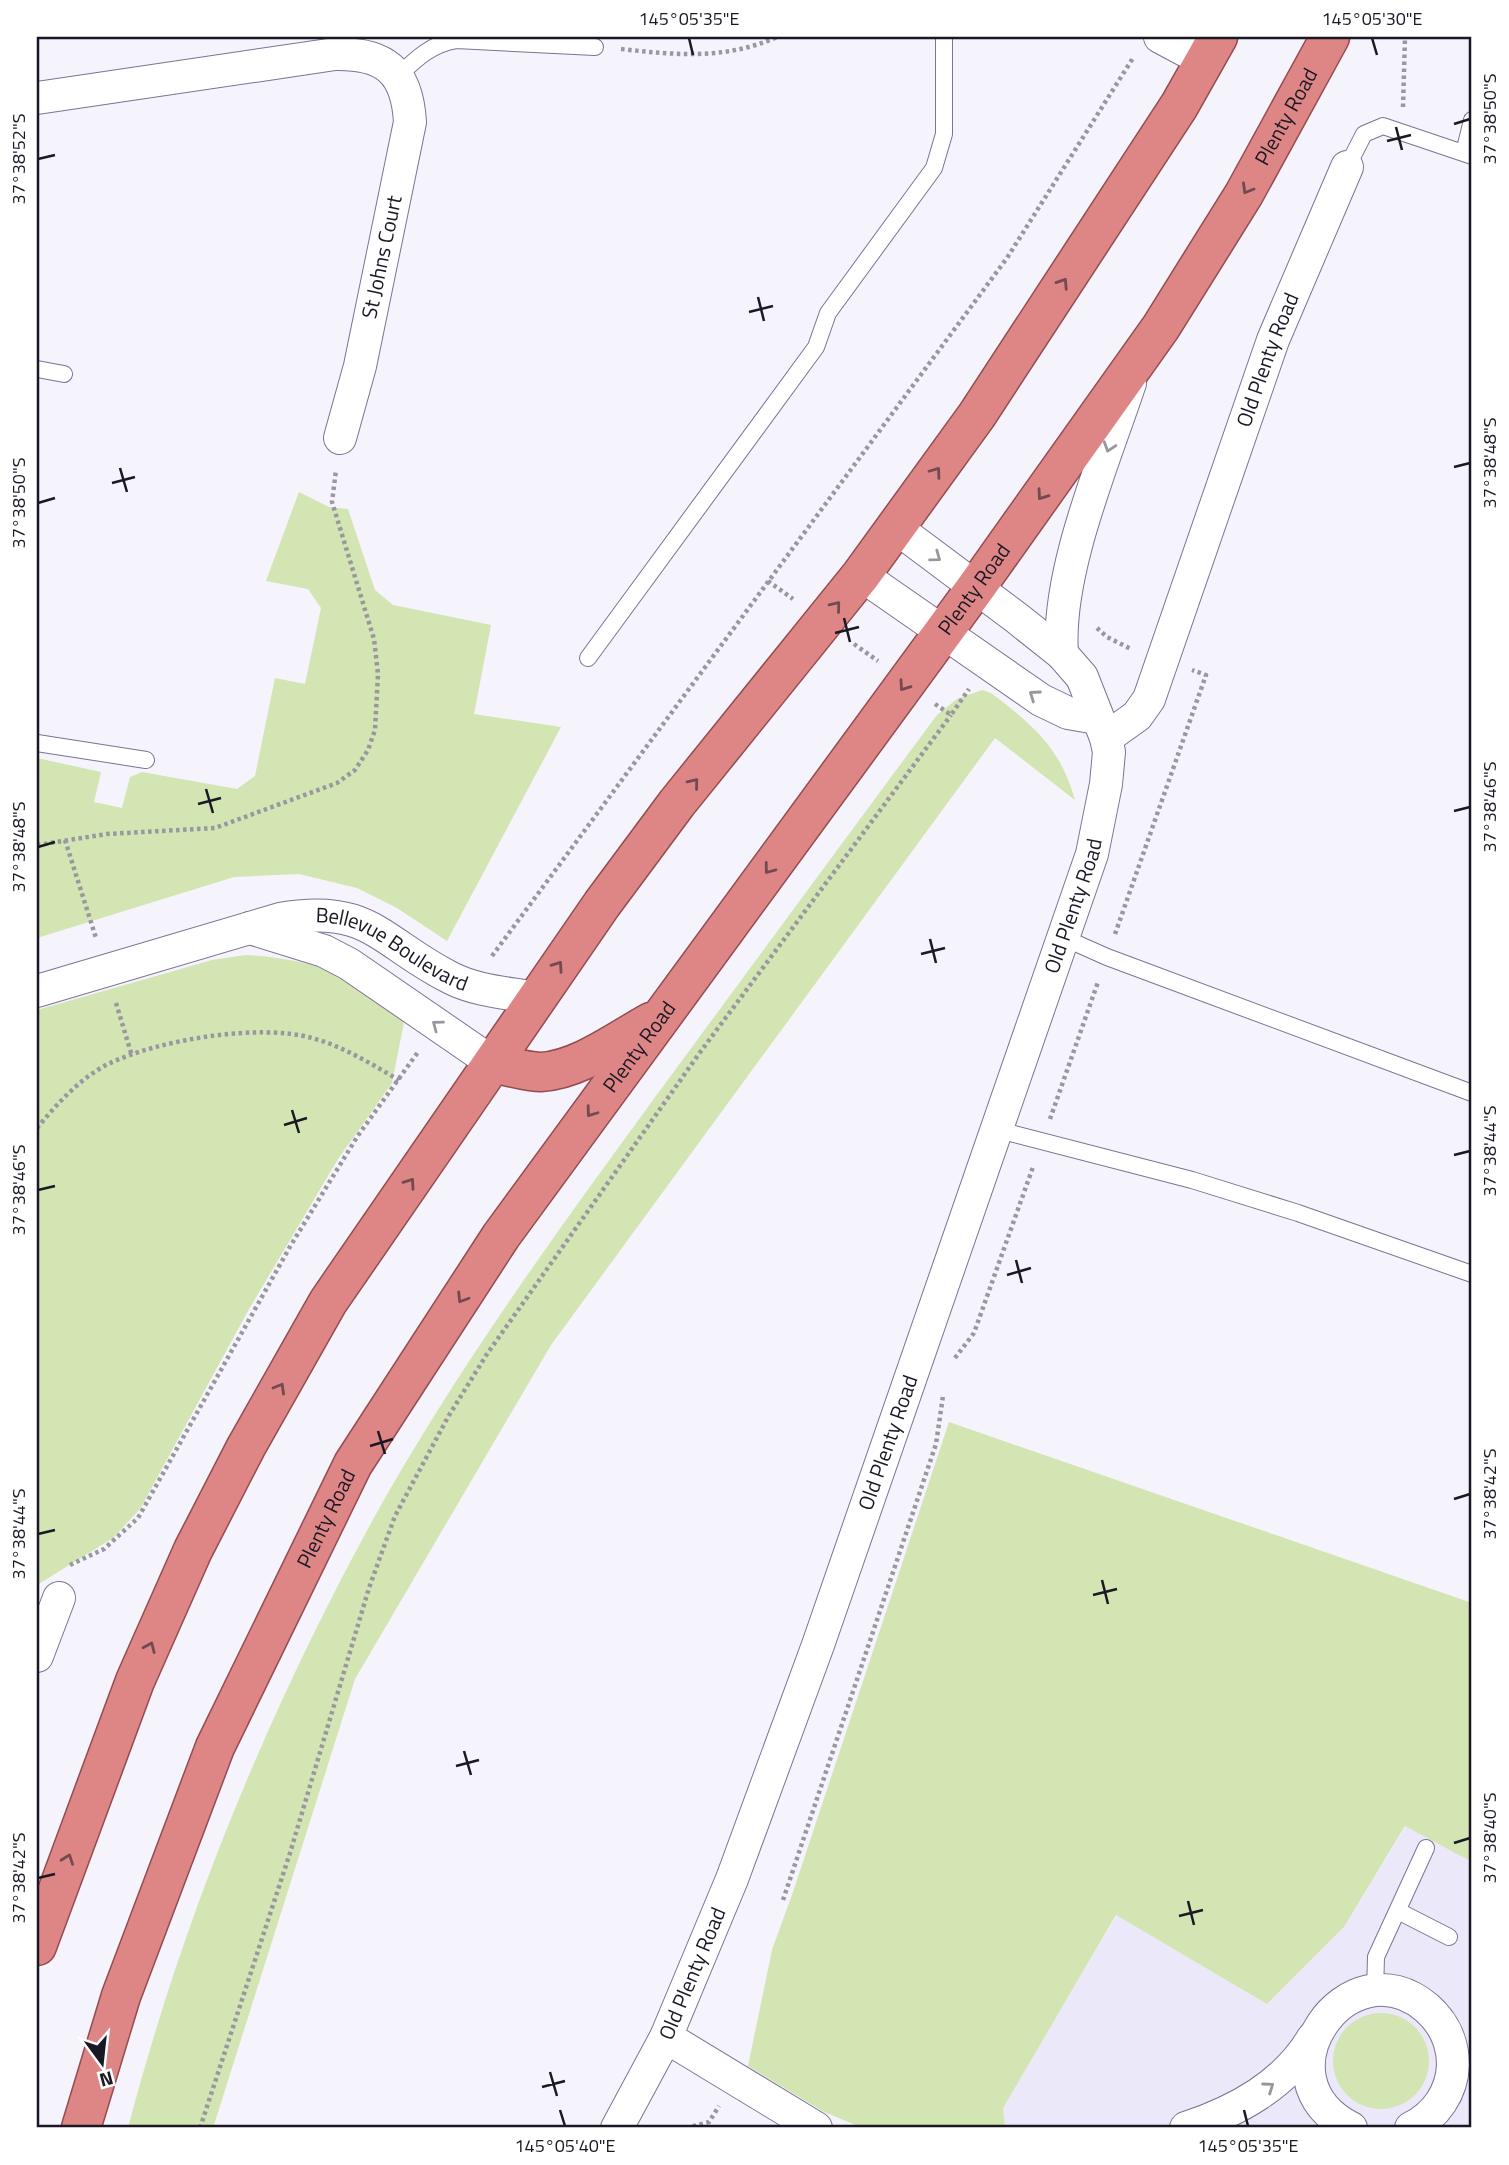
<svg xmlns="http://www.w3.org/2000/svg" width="1509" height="2165" font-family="'Titillium Web',sans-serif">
<rect width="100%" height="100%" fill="#f5f3fb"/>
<path fill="#ebe8fa" d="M 1406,1826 L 1472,1862 L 1472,2128 L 1005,2128 L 1002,2108 L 1117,1915 L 1267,2004 L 1344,1927 Z"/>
<path fill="#d3e5b2" d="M 299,492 L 329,507 L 348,509 L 375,590 L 393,605 L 491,625 L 474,714 L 561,727 L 447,941 L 397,908 L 357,888 L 299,874 L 234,877 L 37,938 L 37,758 L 101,772 L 94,802 L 122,808 L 130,777 L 142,772 L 237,789 L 255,776 L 275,678 L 305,684 L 321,608 L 308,589 L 266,581 Z
M 982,690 L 991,693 C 1033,725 1060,747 1075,800 L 995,738 L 551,1345 L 355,1679 L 213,2128 L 128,2128 C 183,1918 266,1716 370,1525 C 452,1376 553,1237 653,1100 C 748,971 842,843 937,715 L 957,699 Z
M 246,955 C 321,960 348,975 404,1022 L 392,1083 L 338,1159 L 248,1311 L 140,1509 L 113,1538 L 37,1585 L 37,1010 L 212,960 Z
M 949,1422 L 1472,1603 L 1472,1862 L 1405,1826 L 1344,1927 L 1267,2004 L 1116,1915 L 1003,2108 L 1005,2128 L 863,2128 L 824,2112 L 748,2066 L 772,1950 L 793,1892 Z
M1333 2061a48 48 0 1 1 96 0a48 48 0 1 1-96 0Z"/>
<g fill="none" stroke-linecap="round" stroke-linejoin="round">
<defs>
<path id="service" d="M 398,76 C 416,59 431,44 456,40 L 595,47
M 1464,153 L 1472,120
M 1347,167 L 1364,134 L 1383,126 L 1472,156
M 37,369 L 64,374
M 588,658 L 816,347 L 828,313 L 934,168 L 944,134 L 944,37
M 37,743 L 146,760
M 1062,937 L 1107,957 L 1472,1093
M 995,1129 L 1192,1180 L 1298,1213 L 1472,1274
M 1398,1911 L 1449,1937
M 1375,1992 L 1376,1957 L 1426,1848"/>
<g id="minor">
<path d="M 1160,37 L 1205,61"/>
<path d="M 37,98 L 335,54 C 385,53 407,71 410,122 L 360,366 L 340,438"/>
<path d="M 861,575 L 1041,700 L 1068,713 L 1097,718"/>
<path d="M 1062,654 C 1056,572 1104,462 1130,383"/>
<path id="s1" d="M 1106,738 L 1137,716 L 1149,699 L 1273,340 L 1347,167"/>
<path d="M 250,928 L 324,951 L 349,964 L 493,1063"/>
<path id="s2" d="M 37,991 L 280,919 C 370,903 381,943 451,978 C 476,991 509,993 535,998"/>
<path d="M 37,1656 L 59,1598"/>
<path d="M 666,2037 L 816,2128"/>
<path id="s3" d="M 617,2128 L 666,2037 L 732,1879 L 818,1645 L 1092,854 L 1106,784 L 1109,752 L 1106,738 L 1082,677 L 1062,654 L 1018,619 L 895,527"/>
<path d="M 1186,2128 C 1237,2111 1285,2085 1313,2038"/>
<path d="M 1351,2128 C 1252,2078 1348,1941 1427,2008 C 1444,2023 1453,2043 1453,2065 C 1452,2092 1436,2116 1411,2128"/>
</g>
<g id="trunk">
<path d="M 493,1063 C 508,1066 526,1072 541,1072 C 579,1070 618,1040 651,1022"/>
<path d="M 37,1946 L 135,1681 L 193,1550 L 246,1447 L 328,1302 L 602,904 L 677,803 L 861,575 L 977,415 L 1179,106 L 1218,37"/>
<path id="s4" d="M 81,2128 L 121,1996 L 215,1747 L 353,1464 L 501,1236 L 977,586 L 1161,327 L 1244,194 L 1330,37"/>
</g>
</defs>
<use href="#service" stroke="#7a7495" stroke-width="18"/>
<use href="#minor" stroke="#7a7495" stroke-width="34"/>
<use href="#trunk" stroke="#944c50" stroke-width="41"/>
<path stroke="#9997a0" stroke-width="4.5" stroke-dasharray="3.5 3.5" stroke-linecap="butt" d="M 621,49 C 676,55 725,60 777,37
M 1403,107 L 1405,37
M 768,581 L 793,599
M 1097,628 L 1107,637 L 1131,649
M 854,644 L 878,661
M 935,704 L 951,715 L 969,689
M 65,840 L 96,938
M 37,845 L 107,834 L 215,828 L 337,783 L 355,770 L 368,750 L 375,730 L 378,674 L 374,639 L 332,502 L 336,470
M 1115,934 L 1206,675 L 1192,670
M 492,956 L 1007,258 L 1133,58
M 116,1003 L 132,1056
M 1050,1119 L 1098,982
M 37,1128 C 57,1104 79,1079 108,1064 C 158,1040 258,1023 312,1038 C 343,1046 371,1064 399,1080
M 955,1358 L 974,1333 L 1033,1167
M 70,1565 L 104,1549 L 138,1518 L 291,1245 L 357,1137 L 418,1052
M 783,1900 L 936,1444 L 943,1396
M 200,2128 L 290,1853 L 369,1588 L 395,1516 L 448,1417 L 487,1354 L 701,1051 L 951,715
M 686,2128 L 709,2122 L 719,2106"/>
<use href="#service" stroke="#fff" stroke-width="16"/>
<use href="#minor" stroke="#fff" stroke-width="32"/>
<use href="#trunk" stroke="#de8686" stroke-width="38"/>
</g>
<defs><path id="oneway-chevron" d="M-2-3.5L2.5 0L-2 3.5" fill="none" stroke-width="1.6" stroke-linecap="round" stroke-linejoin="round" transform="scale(1.75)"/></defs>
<g stroke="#724a50">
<use href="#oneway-chevron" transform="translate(1247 189) rotate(120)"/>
<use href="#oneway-chevron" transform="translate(1063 283) rotate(-57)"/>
<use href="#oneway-chevron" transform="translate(936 472) rotate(-54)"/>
<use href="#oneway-chevron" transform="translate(1042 495) rotate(125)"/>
<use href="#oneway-chevron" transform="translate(836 606) rotate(-51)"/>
<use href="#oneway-chevron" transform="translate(904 686) rotate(125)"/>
<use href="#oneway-chevron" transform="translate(694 783) rotate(-51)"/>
<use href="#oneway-chevron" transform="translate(769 869) rotate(127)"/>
<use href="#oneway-chevron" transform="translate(558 966) rotate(-55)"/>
<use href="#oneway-chevron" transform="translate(591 1112) rotate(126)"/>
<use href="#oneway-chevron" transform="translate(410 1183) rotate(-55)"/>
<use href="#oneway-chevron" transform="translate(462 1298) rotate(122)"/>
<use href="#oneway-chevron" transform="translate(280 1388) rotate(-60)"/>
<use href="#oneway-chevron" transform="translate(150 1647) rotate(-66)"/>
<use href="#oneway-chevron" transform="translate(68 1859) rotate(-70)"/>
</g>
<g stroke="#98979c">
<use href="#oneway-chevron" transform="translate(1109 447) rotate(108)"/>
<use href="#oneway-chevron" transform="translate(936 557) rotate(36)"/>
<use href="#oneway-chevron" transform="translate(1034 695) rotate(-145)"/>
<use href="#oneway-chevron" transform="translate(437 1025) rotate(-143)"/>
<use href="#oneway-chevron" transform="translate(1269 2087) rotate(-35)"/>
</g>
<path fill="none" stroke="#1a1824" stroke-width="2.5" d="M 689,38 L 693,55M 1372,38 L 1377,55M 1454,124 L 1470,119M 1396,127 L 1402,150M 1387,141 L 1411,135M 38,159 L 55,155M 758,297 L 764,321M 749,312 L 773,306M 1454,467 L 1470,463M 120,468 L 127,492M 112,483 L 135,477M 38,503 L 55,498M 844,618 L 850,642M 835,633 L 859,627M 206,789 L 213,813M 198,804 L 221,798M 1454,811 L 1470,807M 38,847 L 55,842M 930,939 L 936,963M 921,954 L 945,948M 292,1110 L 299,1133M 284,1125 L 307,1118M 1454,1155 L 1470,1151M 38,1190 L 55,1186M 1016,1260 L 1022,1283M 1007,1275 L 1031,1268M 378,1431 L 385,1454M 370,1446 L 393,1439M 1454,1499 L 1470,1494M 38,1534 L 55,1530M 1102,1580 L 1108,1604M 1093,1595 L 1117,1589M 464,1751 L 471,1775M 456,1766 L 479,1760M 1454,1843 L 1470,1838M 38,1878 L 55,1874M 1188,1901 L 1194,1925M 1179,1916 L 1203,1910M 550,2072 L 557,2096M 542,2087 L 565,2081M 560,2110 L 565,2126M 1244,2110 L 1248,2126"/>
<g text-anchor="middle" stroke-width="5" stroke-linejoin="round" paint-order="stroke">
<g font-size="21" fill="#1a1824" stroke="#fff">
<text dy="7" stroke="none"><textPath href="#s4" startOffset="2359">Plenty Road</textPath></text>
<text transform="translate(382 257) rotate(-78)" y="7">St Johns Court</text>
<text dy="7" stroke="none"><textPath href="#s1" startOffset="418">Old Plenty Road</textPath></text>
<text dy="7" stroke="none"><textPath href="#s4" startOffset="1792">Plenty Road</textPath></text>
<text dy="7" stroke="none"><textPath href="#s3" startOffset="1306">Old Plenty Road</textPath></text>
<text dy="7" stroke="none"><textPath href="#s2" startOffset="374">Bellevue Boulevard</textPath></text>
<text dy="7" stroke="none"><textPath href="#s4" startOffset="1225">Plenty Road</textPath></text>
<text dy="7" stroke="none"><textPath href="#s3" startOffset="738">Old Plenty Road</textPath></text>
<text dy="7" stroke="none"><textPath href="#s4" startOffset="658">Plenty Road</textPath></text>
<text dy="7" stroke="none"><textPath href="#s3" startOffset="172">Old Plenty Road</textPath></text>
</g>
</g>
<rect width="1509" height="2165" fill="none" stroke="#ffffff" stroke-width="77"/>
<g transform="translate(102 2063) rotate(165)" stroke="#ffffff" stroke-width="5" paint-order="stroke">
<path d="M0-5L12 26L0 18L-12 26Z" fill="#1a1824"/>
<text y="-10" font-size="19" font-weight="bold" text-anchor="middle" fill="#1a1824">N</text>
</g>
<rect x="38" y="38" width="1432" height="2088" fill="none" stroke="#1a1824" stroke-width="2.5"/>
<g font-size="18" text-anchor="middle" fill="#1a1824">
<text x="689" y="25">145°05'35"E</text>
<text x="1372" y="25">145°05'30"E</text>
<text transform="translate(1490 119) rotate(-90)" y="6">37°38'50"S</text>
<text transform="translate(19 159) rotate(-90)" y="6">37°38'52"S</text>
<text transform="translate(1490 463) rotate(-90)" y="6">37°38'48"S</text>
<text transform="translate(19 503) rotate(-90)" y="6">37°38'50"S</text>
<text transform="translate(1490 807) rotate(-90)" y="6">37°38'46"S</text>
<text transform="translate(19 847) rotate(-90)" y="6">37°38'48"S</text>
<text transform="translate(1490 1151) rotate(-90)" y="6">37°38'44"S</text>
<text transform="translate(19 1190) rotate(-90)" y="6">37°38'46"S</text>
<text transform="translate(1490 1494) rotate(-90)" y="6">37°38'42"S</text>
<text transform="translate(19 1534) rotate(-90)" y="6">37°38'44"S</text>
<text transform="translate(1490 1838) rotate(-90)" y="6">37°38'40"S</text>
<text transform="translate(19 1878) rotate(-90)" y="6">37°38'42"S</text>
<text x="565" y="2152">145°05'40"E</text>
<text x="1248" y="2152">145°05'35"E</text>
</g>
</svg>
